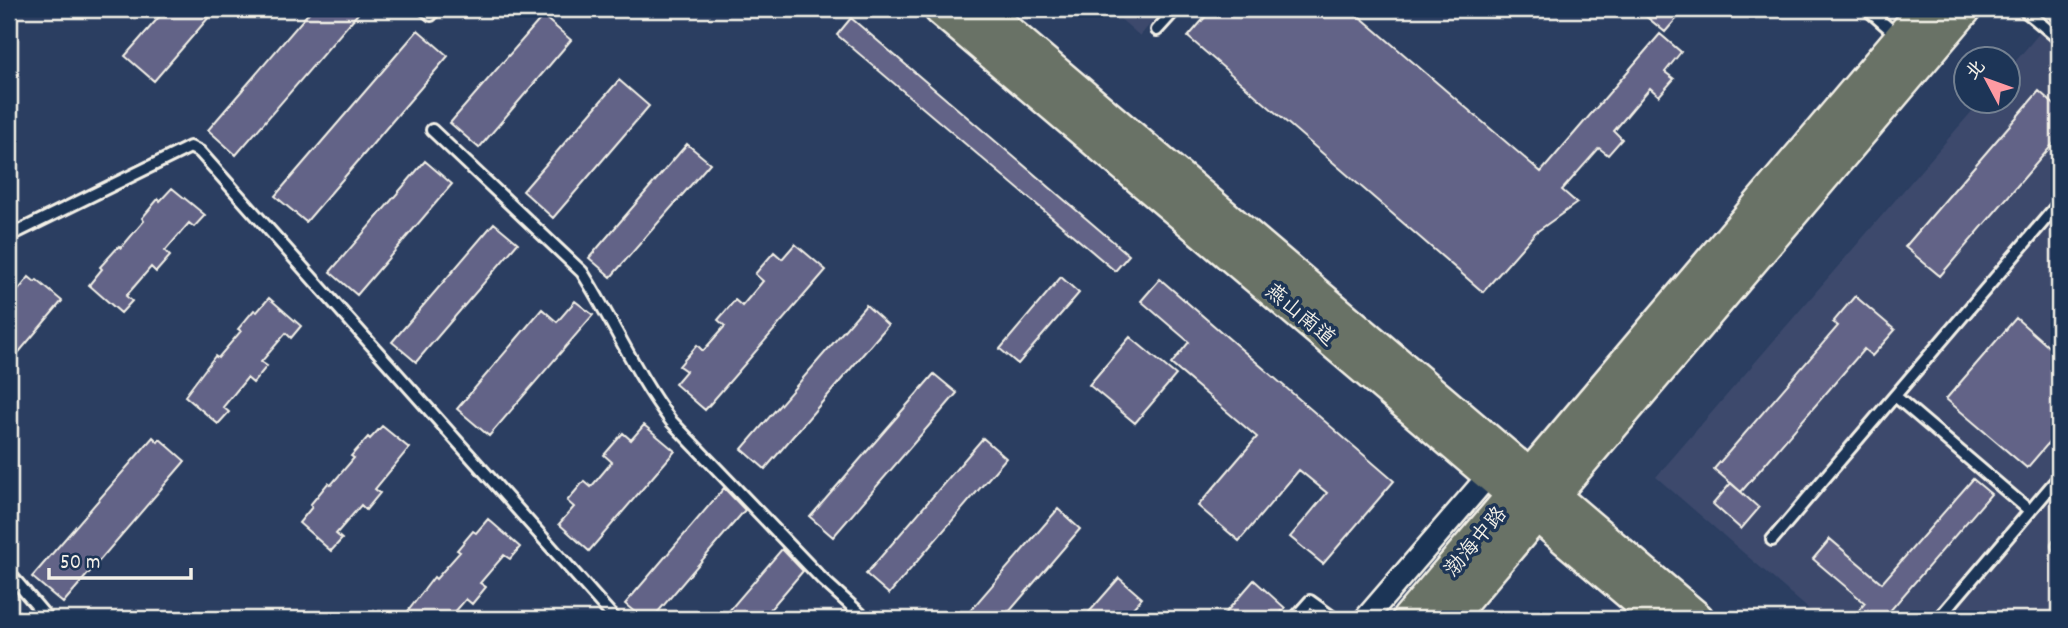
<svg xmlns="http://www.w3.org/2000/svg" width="2068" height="628" font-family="Dekko,'LXGW WenKai TC',sans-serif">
<rect width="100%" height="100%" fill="#2b3e61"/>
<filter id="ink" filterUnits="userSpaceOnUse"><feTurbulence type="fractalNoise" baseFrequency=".0143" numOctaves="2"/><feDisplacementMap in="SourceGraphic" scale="14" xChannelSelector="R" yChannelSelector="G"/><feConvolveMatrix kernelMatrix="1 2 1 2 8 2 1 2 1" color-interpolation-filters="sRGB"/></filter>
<g filter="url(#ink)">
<path fill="#3c496c" d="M 1109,9 L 1163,9 L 1140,36 Z
M 2059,10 L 2059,619 L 1820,619 L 1656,477 L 1980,102 L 2008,102 L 2009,69 Z"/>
<path fill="#626487" stroke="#f4f1e8" stroke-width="2" d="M 166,9 L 216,9 L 154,81 L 125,56 Z
M 312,9 L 362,9 L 236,155 L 208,130 Z
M 1212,9 L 1351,9 L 1541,172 L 1660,34 L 1681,52 L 1665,72 L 1674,79 L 1659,96 L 1650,88 L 1614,131 L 1622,139 L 1608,155 L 1599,148 L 1562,190 L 1577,203 L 1535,233 L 1483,292 L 1188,37 Z
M 1637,9 L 1685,9 L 1665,32 Z
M 543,16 L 571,40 L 479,148 L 450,123 Z
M 851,18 L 1129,255 L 1115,271 L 837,35 Z
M 418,30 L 448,56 L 306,222 L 275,196 Z
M 619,80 L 649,106 L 553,218 L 523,191 Z
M 2039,91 L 2059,109 L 2059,137 L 1940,276 L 1905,247 Z
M 687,144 L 710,163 L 611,277 L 589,258 Z
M 425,161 L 452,184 L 357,295 L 330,272 Z
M 172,188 L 205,215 L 194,227 L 189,223 L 165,251 L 170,256 L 156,272 L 151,267 L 126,296 L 132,301 L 121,313 L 89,285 L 102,269 L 100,267 L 119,246 L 121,248 L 144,221 L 142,218 L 158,199 L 160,201 Z
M 494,223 L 518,243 L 416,362 L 392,342 Z
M 795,244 L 826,270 L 705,410 L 675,384 L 686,371 L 679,366 L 697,345 L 703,351 L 725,326 L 718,320 L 735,300 L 742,306 L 763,281 L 755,274 L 774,252 L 782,259 Z
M 29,277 L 35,282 L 37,280 L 62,301 L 9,364 L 9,302 Z
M 1061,277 L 1079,293 L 1018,364 L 1000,349 Z
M 1160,279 L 1394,481 L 1323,564 L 1290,537 L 1327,493 L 1299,470 L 1239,541 L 1198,506 L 1257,437 L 1171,364 L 1189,342 L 1141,301 Z
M 1855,296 L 1895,330 L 1872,356 L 1864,349 L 1741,492 L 1714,469 L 1838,326 L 1833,322 Z
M 269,298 L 301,326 L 291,338 L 286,333 L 261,362 L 267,366 L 253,383 L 247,378 L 223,407 L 229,412 L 218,424 L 185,396 L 215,356 L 218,358 L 241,331 L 238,329 L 254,310 L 257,312 Z
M 575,301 L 593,315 L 489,436 L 457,409 L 542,309 L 557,322 Z
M 866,305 L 888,325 L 765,469 L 742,449 Z
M 2016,318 L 2059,356 L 2059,431 L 2027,468 L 1946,399 Z
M 1130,337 L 1176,375 L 1135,423 L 1089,385 Z
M 934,374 L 957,393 L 833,537 L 810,517 Z
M 644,425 L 675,451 L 589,551 L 559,524 L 574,507 L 567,501 L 584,481 L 591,487 L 612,462 L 604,455 L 623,433 L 631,440 Z
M 382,426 L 409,448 L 375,489 L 380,493 L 366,510 L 361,505 L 336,534 L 342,539 L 331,551 L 299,523 L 312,507 L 310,505 L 328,483 L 331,485 L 354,458 L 351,456 L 368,437 L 370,439 Z
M 153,437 L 158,442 L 160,439 L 185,461 L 63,603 L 32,577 Z
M 983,438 L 1006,458 L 889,594 L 866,574 Z
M 1973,479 L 1991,494 L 1883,619 L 1870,619 L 1859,610 L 1865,603 L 1813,559 L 1830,539 L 1882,583 Z
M 1731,483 L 1759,508 L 1741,529 L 1713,504 Z
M 724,488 L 745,510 L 652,619 L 643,619 L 625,604 Z
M 1058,509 L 1080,529 L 1003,619 L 963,619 Z
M 488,519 L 520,547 L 510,559 L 504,555 L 480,583 L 486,587 L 472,604 L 466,599 L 449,619 L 402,619 L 434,577 L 436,579 L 460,552 L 457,550 L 473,531 L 476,533 Z
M 782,549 L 803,571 L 762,619 L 722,619 Z
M 1119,578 L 1142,598 L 1123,619 L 1083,619 Z
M 1254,580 L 1285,608 L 1275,619 L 1220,619 Z"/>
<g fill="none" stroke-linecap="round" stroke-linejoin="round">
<defs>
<path id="service" d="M 424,9 L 431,15
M 1867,9 L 1899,37
M 2023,9 L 2059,39
M 1157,30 L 1176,9
M 432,130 L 582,272 C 613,321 636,375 671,421 L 823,580 L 866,619
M 9,236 L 190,147 L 200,152 L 615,619
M 1895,396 L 2030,511
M 1772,540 L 2059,203
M 2058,546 L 2059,547
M 9,573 L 48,619
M 1294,619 L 1310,601 L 1335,619
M 1938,619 L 2059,477"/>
<path id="minor" d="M 1365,619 L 1490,474"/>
<path id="primary" d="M 941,9 L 1661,619
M 980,9 L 1697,619
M 1409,619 L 1926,9
M 1447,619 L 1964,9"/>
</defs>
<use href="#service" stroke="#f4f1e8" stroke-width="16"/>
<use href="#minor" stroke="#f4f1e8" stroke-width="26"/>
<use href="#primary" stroke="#f4f1e8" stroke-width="38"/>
<use href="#service" stroke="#1d3557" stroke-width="10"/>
<use href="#minor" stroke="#1d3557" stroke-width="21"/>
<use href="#primary" stroke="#697266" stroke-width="33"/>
</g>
</g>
<g text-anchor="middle" stroke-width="7" stroke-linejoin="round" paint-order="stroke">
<g font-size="21" fill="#f4f1e8" stroke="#1d3557">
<text transform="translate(1301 314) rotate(40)" y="7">燕山南道</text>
<text transform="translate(1475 541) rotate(-50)" y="7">渤海中路</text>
</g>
</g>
<rect width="2068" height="628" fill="none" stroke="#1d3557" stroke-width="35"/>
<rect x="18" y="18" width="2033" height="593" fill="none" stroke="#f4f1e8" stroke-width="2.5" filter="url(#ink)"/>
<g transform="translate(1987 80) rotate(311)"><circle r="33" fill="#1d3557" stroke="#738091" stroke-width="2"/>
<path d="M0-5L12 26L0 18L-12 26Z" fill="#ff9aa2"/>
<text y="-10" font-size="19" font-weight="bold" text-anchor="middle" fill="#f4f1e8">北</text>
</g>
<path d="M49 568v10h142v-10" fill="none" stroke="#f4f1e8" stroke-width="3.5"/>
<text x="60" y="568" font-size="21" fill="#f4f1e8" stroke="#1d3557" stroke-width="5" paint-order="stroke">50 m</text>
</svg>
